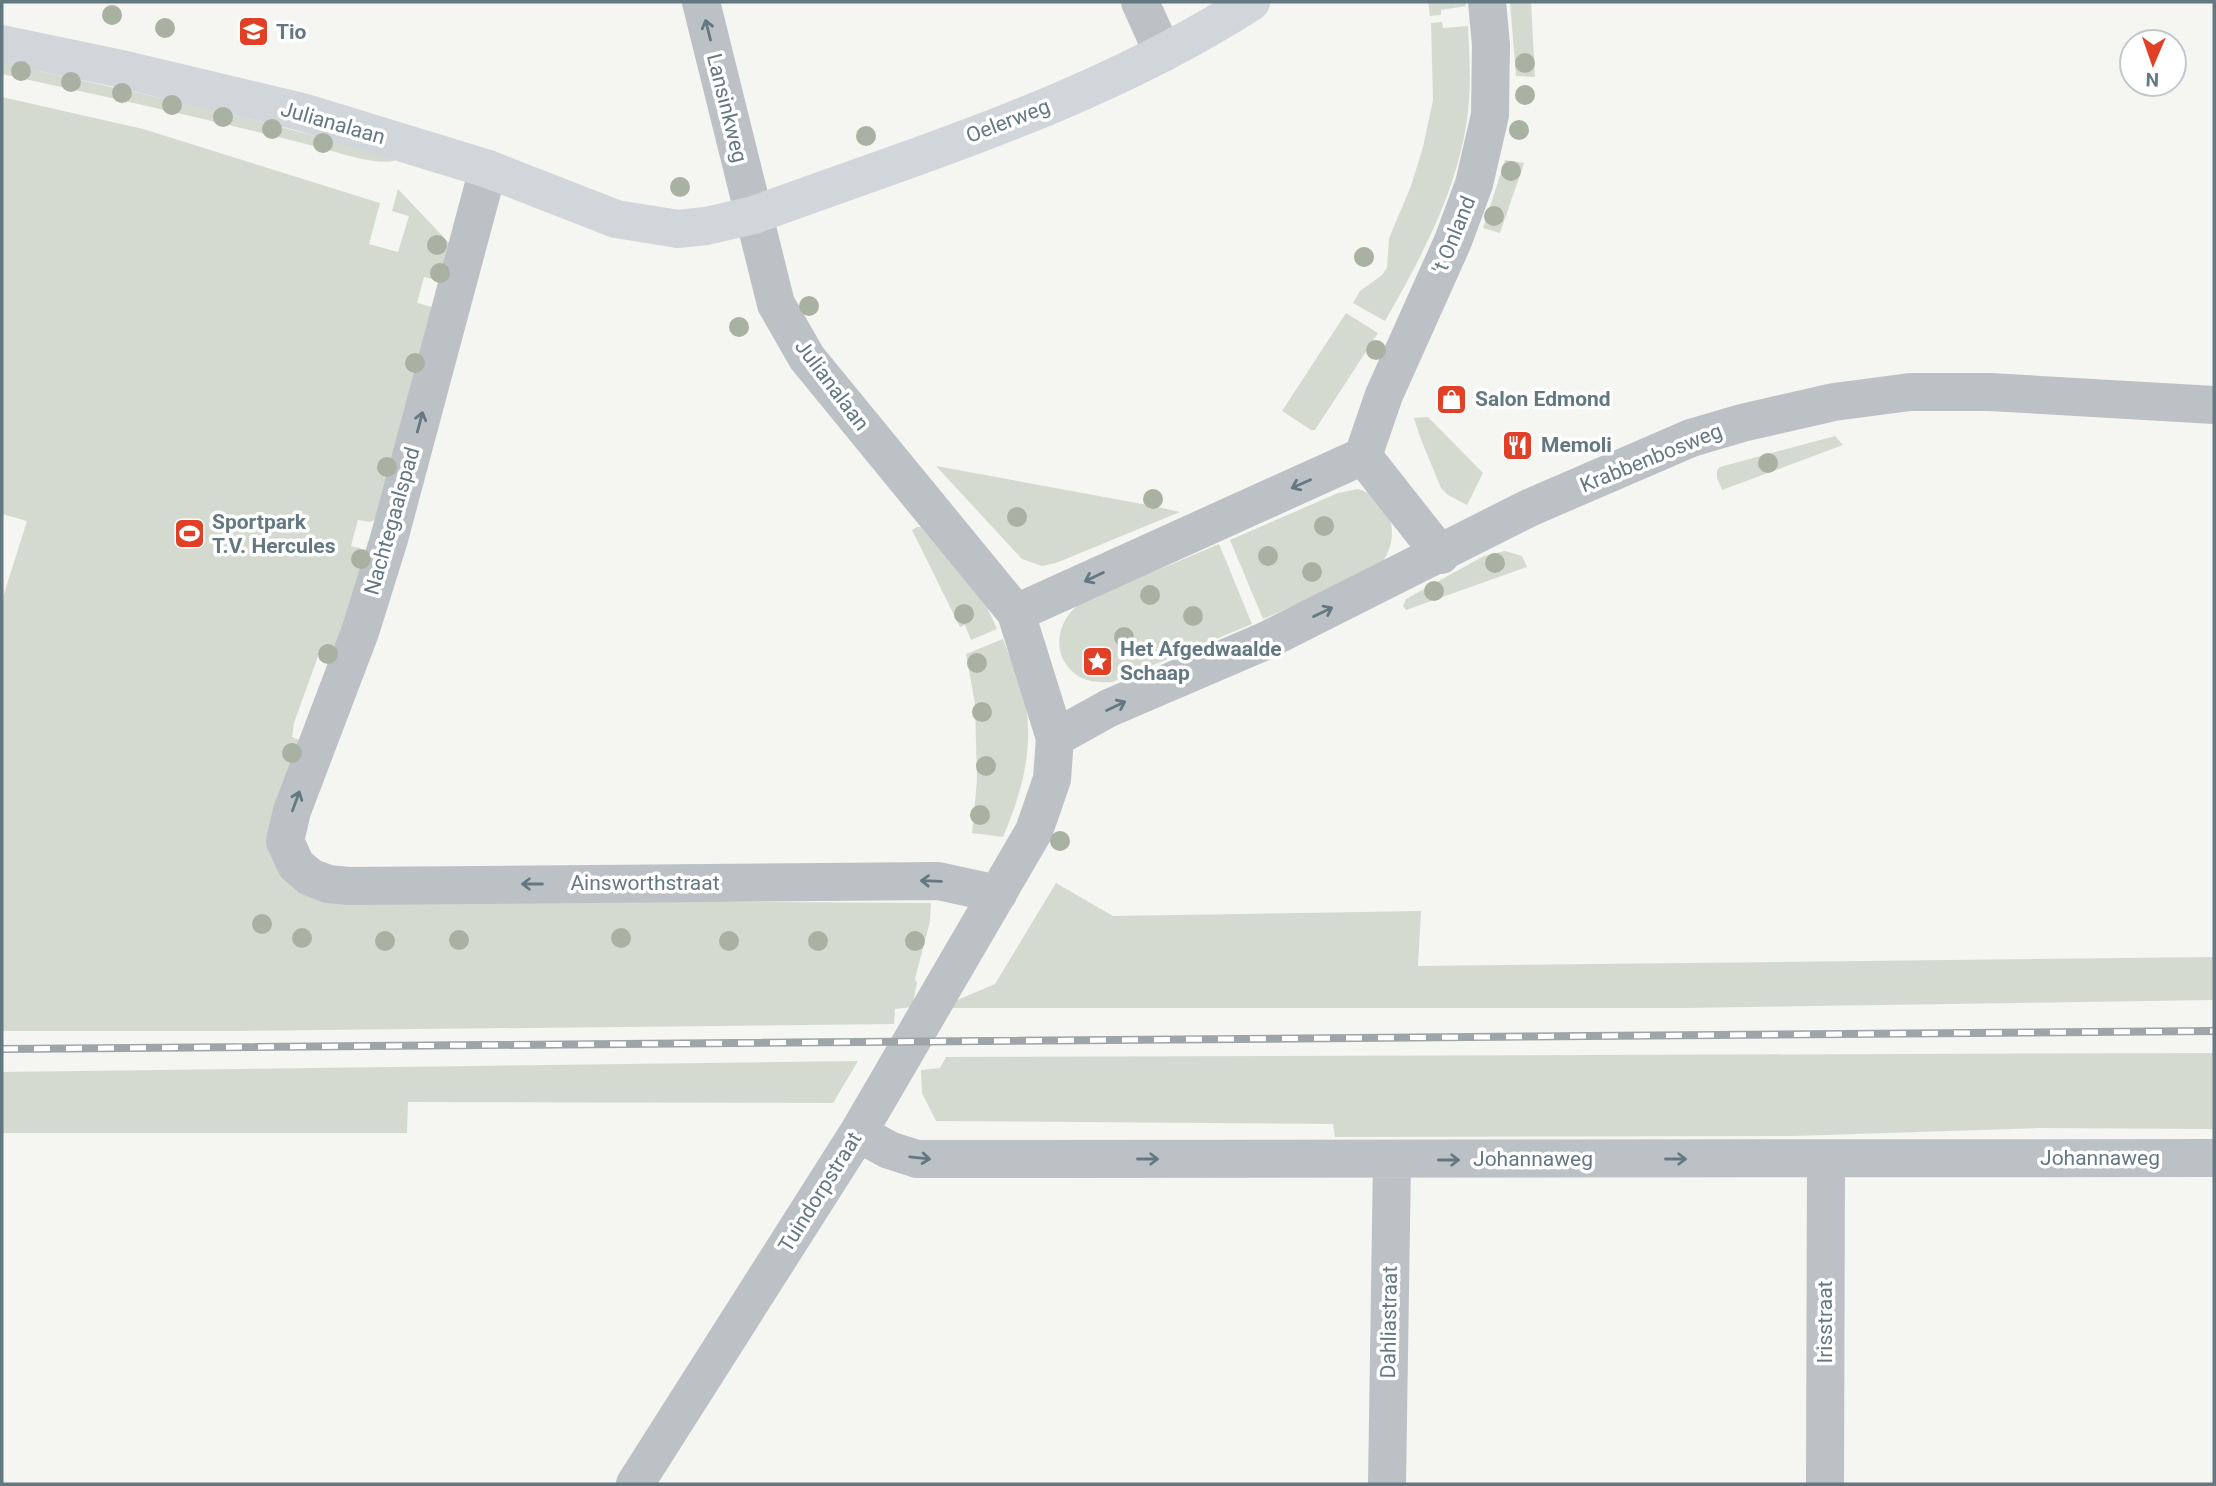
<svg xmlns="http://www.w3.org/2000/svg" width="2216" height="1486" font-family="Roboto,sans-serif">
<rect width="100%" height="100%" fill="#f5f5f1"/>
<path fill="#d5dad1" d="M 1428,2 L 1465,2 L 1466,6 L 1441,10 L 1441,15 L 1430,16 Z
M 1510,2 L 1531,2 L 1535,77 L 1516,76 Z
M 1442,22 L 1443,28 L 1468,26 C 1469,51 1471,76 1469,101 C 1463,180 1424,253 1385,321 L 1353,303 L 1360,291 L 1382,275 L 1387,268 L 1389,238 L 1411,186 L 1423,147 L 1433,100 L 1431,23 Z
M 2,63 C 134,92 267,119 396,160 C 380,167 336,152 318,147 C 213,120 108,97 2,74 Z
M 2,97 L 143,129 L 380,203 L 369,244 L 398,252 L 409,216 L 392,211 L 398,189 L 453,247 L 444,282 L 424,277 L 417,303 L 432,307 L 379,518 L 370,522 L 358,520 L 351,546 L 360,548 L 364,557 L 333,666 L 319,660 L 321,648 L 294,723 L 292,737 L 304,742 L 273,826 L 366,900 L 931,903 L 930,921 L 915,979 L 917,983 L 912,1007 L 895,1009 L 894,1024 L 241,1031 L 2,1031 L 2,600 L 27,521 L 2,514 Z
M 1505,160 L 1524,163 L 1500,233 L 1483,228 Z
M 1346,313 L 1378,333 L 1315,430 L 1311,430 L 1282,411 Z
M 1428,417 L 1483,473 L 1467,505 L 1448,495 L 1441,488 L 1420,437 L 1414,418 Z
M 1835,436 L 1843,445 L 1722,490 L 1717,478 L 1717,470 L 1720,467 Z
M 936,466 L 1153,506 L 1180,512 L 1056,563 L 1042,566 L 1022,559 Z
M 1358,489 C 1397,500 1403,547 1373,572 L 1263,619 L 1230,540 L 1338,493 Z
M 917,527 L 921,527 L 986,605 L 997,629 L 971,640 L 965,625 L 960,627 L 912,530 Z
M 1219,544 L 1252,624 L 1112,682 C 1093,683 1078,681 1066,664 C 1052,644 1061,616 1081,603 C 1096,594 1114,588 1130,581 C 1160,569 1189,557 1219,544 Z
M 1505,551 L 1522,556 L 1527,567 L 1406,610 L 1403,606 L 1406,599 L 1484,556 Z
M 1003,639 C 1008,654 1016,669 1021,685 C 1037,738 1024,788 1003,837 L 972,833 L 977,780 L 975,704 L 966,654 Z
M 1056,883 L 1113,916 L 1421,911 L 1418,966 L 2214,957 L 2214,1000 L 1685,1008 L 950,1008 L 955,1001 L 995,984 Z
M 2214,1053 L 2214,1129 L 2038,1128 L 1794,1136 L 1335,1137 L 1333,1124 L 936,1121 L 922,1093 L 921,1070 L 940,1068 L 946,1057 Z
M 858,1061 L 833,1103 L 408,1102 L 407,1133 L 2,1133 L 2,1072 Z"/>
<g fill="none" stroke-linecap="round" stroke-linejoin="round">
<path stroke="#bbc1c4" stroke-width="38" d="M 1140,2 L 1163,53
M 488,169 L 389,539 L 360,632 L 292,811 L 285,841 L 296,865 L 310,877 L 328,884 L 349,886 L 938,881 L 998,894
M 1363,456 L 1384,395 L 1453,241 L 1474,184 L 1490,115 L 1491,45 L 1487,2
M 1363,456 L 1441,555
M 1016,613 L 1363,456
M 1055,738 L 1109,708 L 1265,641 L 1529,508 L 1691,438 L 1742,423 L 1834,402 L 1910,392 L 1990,392 L 2214,405
M 858,1133 L 889,1150 L 917,1159 L 2214,1158
M 635,1484 L 858,1133 L 1034,831 L 1052,779 L 1055,738 L 1016,613 L 807,358 L 776,304 L 701,2
M 1387,1484 L 1392,1160
M 1825,1484 L 1826,1159"/>
<path stroke="#d1d6da" stroke-width="38" d="M 2,44 L 117,68 L 302,112 L 488,169 L 616,219 L 678,229 L 706,226 L 754,215 C 923,153 1099,100 1251,2"/>
<defs>
<path id="rail" d="M 2,1049 L 2214,1031"/>
</defs>
<use href="#rail" stroke="#9da5a9" stroke-width="8"/>
<use href="#rail" stroke="#fff" stroke-width="5" stroke-dasharray="16" stroke-linecap="butt"/>
</g>
<g fill="#a9b1a3">
<circle cx="112" cy="15" r="10"/>
<circle cx="165" cy="28" r="10"/>
<circle cx="1525" cy="63" r="10"/>
<circle cx="21" cy="71" r="10"/>
<circle cx="71" cy="82" r="10"/>
<circle cx="122" cy="93" r="10"/>
<circle cx="1525" cy="95" r="10"/>
<circle cx="172" cy="105" r="10"/>
<circle cx="223" cy="117" r="10"/>
<circle cx="272" cy="129" r="10"/>
<circle cx="1519" cy="130" r="10"/>
<circle cx="866" cy="136" r="10"/>
<circle cx="323" cy="143" r="10"/>
<circle cx="1511" cy="171" r="10"/>
<circle cx="680" cy="187" r="10"/>
<circle cx="1494" cy="216" r="10"/>
<circle cx="437" cy="245" r="10"/>
<circle cx="1364" cy="257" r="10"/>
<circle cx="440" cy="273" r="10"/>
<circle cx="809" cy="306" r="10"/>
<circle cx="739" cy="327" r="10"/>
<circle cx="1376" cy="350" r="10"/>
<circle cx="415" cy="363" r="10"/>
<circle cx="1768" cy="463" r="10"/>
<circle cx="387" cy="467" r="10"/>
<circle cx="1153" cy="499" r="10"/>
<circle cx="1017" cy="517" r="10"/>
<circle cx="1324" cy="526" r="10"/>
<circle cx="1268" cy="556" r="10"/>
<circle cx="361" cy="559" r="10"/>
<circle cx="1495" cy="563" r="10"/>
<circle cx="1312" cy="572" r="10"/>
<circle cx="1434" cy="591" r="10"/>
<circle cx="1150" cy="595" r="10"/>
<circle cx="964" cy="614" r="10"/>
<circle cx="1193" cy="616" r="10"/>
<circle cx="1124" cy="637" r="10"/>
<circle cx="328" cy="654" r="10"/>
<circle cx="977" cy="663" r="10"/>
<circle cx="982" cy="712" r="10"/>
<circle cx="292" cy="753" r="10"/>
<circle cx="986" cy="766" r="10"/>
<circle cx="980" cy="815" r="10"/>
<circle cx="1060" cy="841" r="10"/>
<circle cx="262" cy="924" r="10"/>
<circle cx="302" cy="938" r="10"/>
<circle cx="621" cy="938" r="10"/>
<circle cx="459" cy="940" r="10"/>
<circle cx="385" cy="941" r="10"/>
<circle cx="729" cy="941" r="10"/>
<circle cx="818" cy="941" r="10"/>
<circle cx="915" cy="941" r="10"/>
</g>
<defs><path id="oneway-shaft" d="M-6 0H5M1.5-3L5.5 0L1.5 3" fill="none" stroke-width="1.6" stroke-linecap="round" stroke-linejoin="round" transform="scale(1.75)"/></defs>
<g stroke="#647882">
<use href="#oneway-shaft" transform="translate(708 30) rotate(-104)"/>
<use href="#oneway-shaft" transform="translate(420 422) rotate(-75)"/>
<use href="#oneway-shaft" transform="translate(1301 484) rotate(156)"/>
<use href="#oneway-shaft" transform="translate(1094 577) rotate(155)"/>
<use href="#oneway-shaft" transform="translate(1323 612) rotate(-26)"/>
<use href="#oneway-shaft" transform="translate(1116 706) rotate(-25)"/>
<use href="#oneway-shaft" transform="translate(296 801) rotate(-70)"/>
<use href="#oneway-shaft" transform="translate(931 881) rotate(-178)"/>
<use href="#oneway-shaft" transform="translate(532 884) rotate(180)"/>
<use href="#oneway-shaft" transform="translate(920 1158) rotate(6)"/>
<use href="#oneway-shaft" transform="translate(1148 1159)"/>
<use href="#oneway-shaft" transform="translate(1676 1159)"/>
<use href="#oneway-shaft" transform="translate(1449 1160)"/>
</g>
<defs>
<symbol id="university-square" viewBox="-11 -11 22 22"><rect x="-9" y="-9" width="18" height="18" rx="4" fill="#e14026" stroke="#fff"/><path d="M0-5L7-2L0 1L-7-2ZM-4 1L0 2.5L4 1V4Q0 6-4 4Z" fill="#fff"/></symbol>
<symbol id="shop-square" viewBox="-11 -11 22 22"><rect x="-9" y="-9" width="18" height="18" rx="4" fill="#e14026" stroke="#fff"/><path d="M-5-2.5h2.3a2.7 3.5 0 0 1 5.4 0H5L5.5 6h-11ZM-1.5-2.5h3a1.5 2.3 0 0 0-3 0Z" fill="#fff"/></symbol>
<symbol id="restaurant-square" viewBox="-11 -11 22 22"><rect x="-9" y="-9" width="18" height="18" rx="4" fill="#e14026" stroke="#fff"/><path d="M-5-6h1v4h1v-4h1v4h1v-4h1v5L-1.5 .5V6h-2V.5L-5-1ZM5-6V6H3V1.5H1.5Q1.5-4 5-6Z" fill="#fff"/></symbol>
<symbol id="stadium-square" viewBox="-11 -11 22 22"><rect x="-9" y="-9" width="18" height="18" rx="4" fill="#e14026" stroke="#fff"/><path d="M0-5a6.5 5 0 1 0 0 10a6.5 5 0 1 0 0-10ZM-3.5-1.8h7v3.6h-7Z" fill="#fff"/></symbol>
<symbol id="sight-square" viewBox="-11 -11 22 22"><rect x="-9" y="-9" width="18" height="18" rx="4" fill="#e14026" stroke="#fff"/><path d="M0-6L1.8-2.2L6-1.7L2.9 1.2L3.7 5.4L0 3.3L-3.7 5.4L-2.9 1.2L-6-1.7L-1.8-2.2Z" fill="#fff"/></symbol>
</defs>
<g fill-rule="evenodd">
<use href="#university-square" x="236" y="14" width="35" height="35"/>
<use href="#shop-square" x="1434" y="382" width="35" height="35"/>
<use href="#restaurant-square" x="1500" y="428" width="35" height="35"/>
<use href="#stadium-square" x="172" y="516" width="35" height="35"/>
<use href="#sight-square" x="1080" y="644" width="35" height="35"/>
</g>
<g text-anchor="middle" stroke-width="7" stroke-linejoin="round" paint-order="stroke">
<g font-size="21" font-weight="bold" fill="#647882" stroke="#fff" text-anchor="start">
<text x="276" y="39">Tio</text>
<text x="1475" y="406">Salon Edmond</text>
<text x="1541" y="452">Memoli</text>
<text x="212" y="529">Sportpark<tspan x="212" dy="24">T.V. Hercules</tspan></text>
<text x="1120" y="656">Het Afgedwaalde<tspan x="1120" dy="24">Schaap</tspan></text>
</g>
<g font-size="21" fill="#647882" stroke="#fff">
<text transform="translate(727 108) rotate(76)" y="7">Lansinkweg</text>
<text transform="translate(1008 121) rotate(-21)" y="7">Oelerweg</text>
<text transform="translate(333 123) rotate(16)" y="7">Julianalaan</text>
<text transform="translate(1454 235) rotate(-68)" y="7">'t Onland</text>
<text transform="translate(832 385) rotate(53)" y="7">Julianalaan</text>
<text transform="translate(1651 458) rotate(-22)" y="7">Krabbenbosweg</text>
<text transform="translate(392 521) rotate(-74)" y="7">Nachtegaalspad</text>
<text x="645" y="890">Ainsworthstraat</text>
<text x="2100" y="1165">Johannaweg</text>
<text x="1533" y="1166">Johannaweg</text>
<text transform="translate(820 1192) rotate(-58)" y="7">Tuindorpstraat</text>
<text transform="translate(1389 1322) rotate(-89)" y="7">Dahliastraat</text>
<text transform="translate(1825 1322) rotate(-90)" y="7">Irisstraat</text>
</g>
</g>
<rect width="2216" height="1486" fill="none" stroke="#647882" stroke-width="7"/>
<g transform="translate(2153 63) rotate(182)"><circle r="33" fill="#ffffff" stroke="#c1c9cd" stroke-width="2"/>
<path d="M0-5L12 26L0 18L-12 26Z" fill="#e14026"/>
<text y="-10" font-size="19" font-weight="bold" text-anchor="middle" fill="#647882">N</text>
</g>
</svg>
